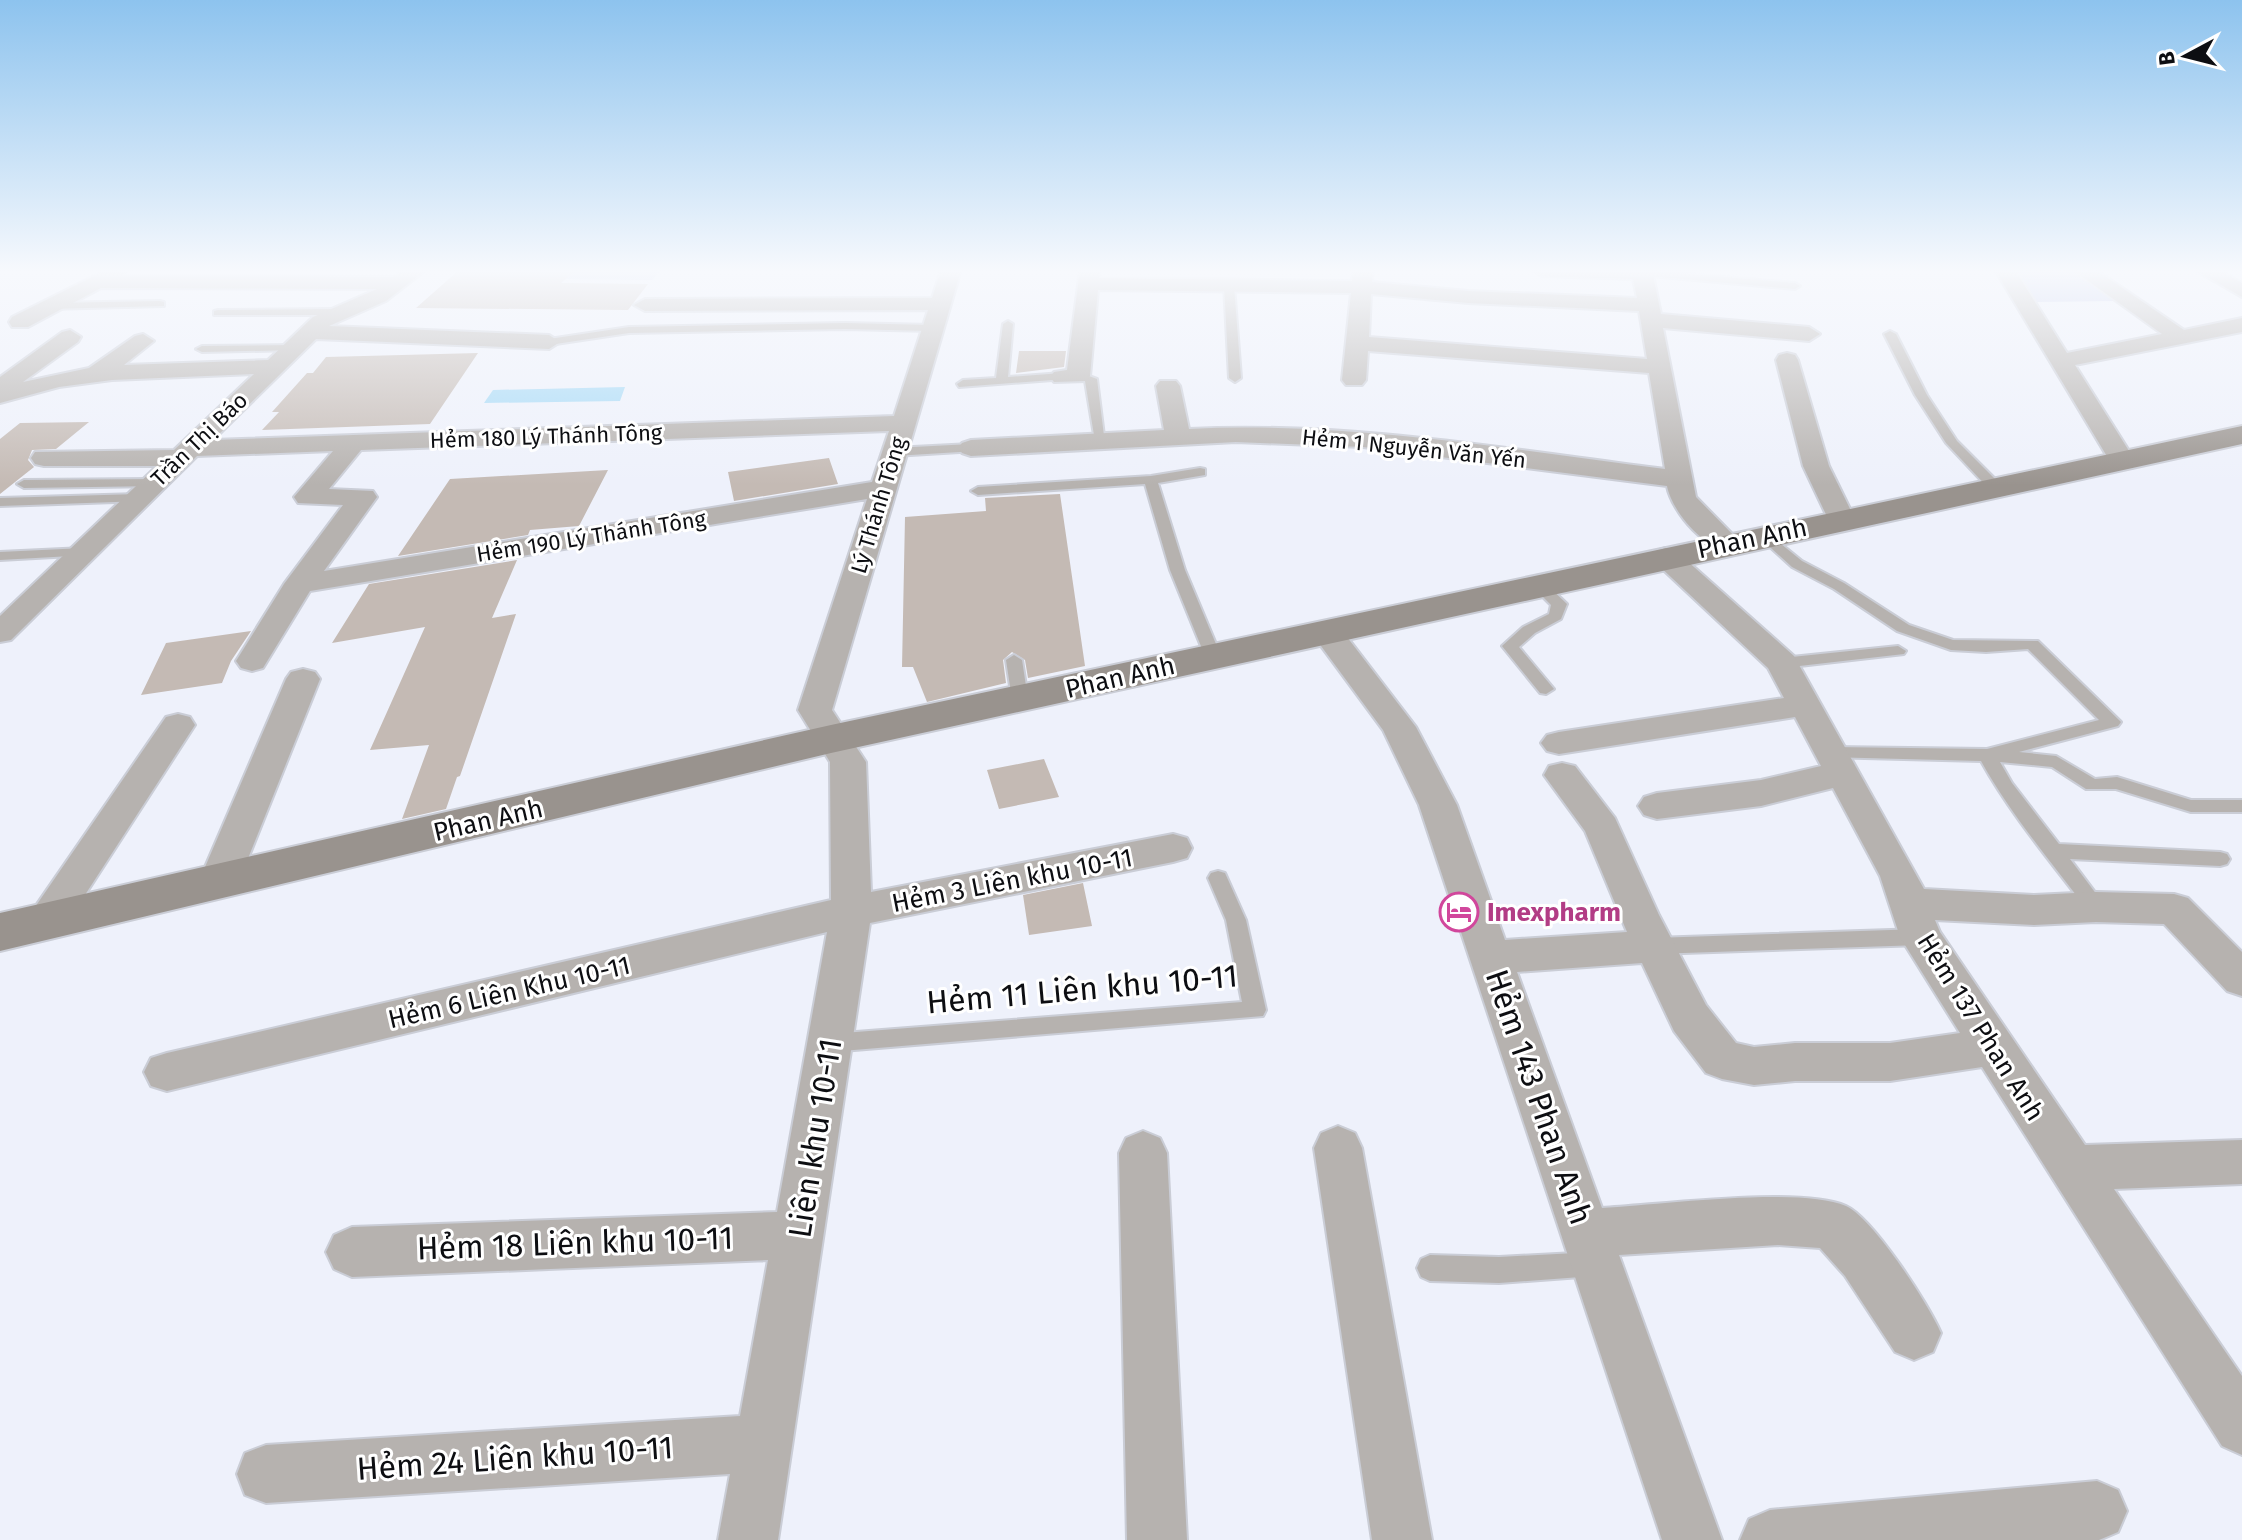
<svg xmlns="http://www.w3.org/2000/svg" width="2242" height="1540" font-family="'Fira Sans',sans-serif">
<rect width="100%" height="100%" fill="#eef1fb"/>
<path fill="#bec6ea" d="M 576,270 L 661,270 L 652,280 L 565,279 Z
M 2017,270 L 2072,270 L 2114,301 L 2035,302 Z"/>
<path fill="#a5d9f6" d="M 625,387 L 620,401 L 484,403 L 493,390 Z"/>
<path fill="#c4bab4" d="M 459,270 L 576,270 L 561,283 L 648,284 L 628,310 L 416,308 Z
M 1019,351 L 1066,351 L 1064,367 L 1016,373 Z
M 478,353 L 430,424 L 262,430 L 279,412 L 272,412 L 307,373 L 313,373 L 326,357 Z
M 89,422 L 56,449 L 32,450 L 28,460 L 34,467 L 0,494 L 0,439 L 20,423 Z
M 829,458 L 838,484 L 734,501 L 728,472 Z
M 608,470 L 579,526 L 530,530 L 528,535 L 398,556 L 450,479 Z
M 1060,494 L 1085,666 L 1028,678 L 1025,660 L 1012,652 L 1003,660 L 1006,683 L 927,702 L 913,667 L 902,667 L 905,517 L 986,511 L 985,498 Z
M 517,560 L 492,618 L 516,614 L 460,776 L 457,777 L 446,809 L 402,819 L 429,745 L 370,750 L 425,627 L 332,643 L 369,584 Z
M 251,631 L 231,661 L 222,683 L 141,695 L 166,643 Z
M 1044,759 L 1059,797 L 999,809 L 987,770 Z
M 1083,883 L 1092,926 L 1029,935 L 1023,895 Z"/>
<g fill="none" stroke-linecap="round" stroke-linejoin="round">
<defs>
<path id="lane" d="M 1643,270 L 1795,283 L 1800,286 L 1795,289 L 1639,275 L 1638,273 Z
M 1229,282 L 1234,285 L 1241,378 L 1235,382 L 1229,378 L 1224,285 Z
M 160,301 L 164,302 L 164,306 L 48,309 L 43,306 L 48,303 Z
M 218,310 L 340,309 L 345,312 L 340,315 L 214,315 L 214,311 Z
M 1008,321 L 1013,324 L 1008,377 L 1062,373 L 1066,375 L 1066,379 L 959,387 L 957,384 L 963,380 L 996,378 L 1003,324 Z
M 845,323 L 933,325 L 938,328 L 933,331 L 845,329 L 629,333 L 549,345 L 543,342 L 549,339 L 629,327 Z
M 1890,331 L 1896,334 L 1927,395 L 1957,441 L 2001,485 L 2001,491 L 1991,491 L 1946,443 L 1915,395 L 1884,334 Z
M 293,345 L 299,348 L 297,350 L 202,352 L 196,349 L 202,346 Z
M 1078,372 L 1097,379 L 1105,444 L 1095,441 L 1085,381 L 1072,376 Z
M 971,444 L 977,448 L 976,451 L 894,456 L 888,452 L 894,448 Z
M 1200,468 L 1205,469 L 1205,475 L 1158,483 L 1185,570 L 1221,656 L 1213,661 L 1205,656 L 1170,570 L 1145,484 L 978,495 L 971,491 L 978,487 L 1151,476 Z
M 154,479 L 159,480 L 159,486 L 24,488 L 17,484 L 24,480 Z
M 139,494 L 144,495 L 144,501 L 0,506 L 0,498 Z
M 1765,531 L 1802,561 L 1844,583 L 1909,625 L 1953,640 L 2038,641 L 2121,722 L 2118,726 L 2019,752 L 2056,756 L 2095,779 L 2117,777 L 2191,800 L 2242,800 L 2242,812 L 2191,812 L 2116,789 L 2086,789 L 2052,767 L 2000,762 L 2012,783 L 2059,844 L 2220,852 L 2227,854 L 2230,859 L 2227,864 L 2220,866 L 2070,859 L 2106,907 L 2103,912 L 2089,912 C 2052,863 2011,815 1981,761 L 1826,757 L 1823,753 L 1832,747 L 1987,749 L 2099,720 L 2028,649 L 1986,652 L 1951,650 L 1897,631 L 1834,589 L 1792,567 L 1760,538 L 1758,535 Z
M 84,548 L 91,552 L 89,555 L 0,560 L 0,552 Z
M 1539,580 L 1544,582 L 1567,604 L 1561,619 L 1535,633 L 1519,647 L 1554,689 L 1546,694 L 1540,693 L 1502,646 L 1523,627 L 1549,614 L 1551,605 L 1531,585 Z
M 1898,646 L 1906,651 L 1904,654 L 1782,668 L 1774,663 L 1782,658 Z
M 1014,655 L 1022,660 L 1028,699 L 1020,704 L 1012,699 L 1006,660 Z
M 1218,871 L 1225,873 L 1246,920 L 1266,1010 L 1263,1016 L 830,1052 L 822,1050 L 819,1043 L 822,1036 L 830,1034 L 1242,1002 L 1226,920 L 1208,878 L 1211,873 Z
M 1921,929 L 1928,931 L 1931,937 L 1928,943 L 1921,945 L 1654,954 L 1647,952 L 1644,946 L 1647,940 L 1654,938 Z
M 1594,1252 L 1603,1255 L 1607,1264 L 1603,1273 L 1594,1276 L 1499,1283 L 1430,1281 L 1421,1277 L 1417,1268 L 1421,1259 L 1430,1255 L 1499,1257 Z"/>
<path id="street" d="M 106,270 L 127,270 L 124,276 L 393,277 L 404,270 L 426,270 L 386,301 L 329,326 L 549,335 L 560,342 L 549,349 L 316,339 L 213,440 L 894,416 L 928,310 L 645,311 L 634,305 L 645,299 L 932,298 L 941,270 L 961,270 L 832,710 L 866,762 L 871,892 L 1173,834 L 1187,838 L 1192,848 L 1187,858 L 1173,862 L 870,923 L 778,1540 L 718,1540 L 730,1474 L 266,1503 L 245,1495 L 237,1474 L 245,1453 L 266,1445 L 740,1416 L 768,1260 L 352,1277 L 334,1269 L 326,1252 L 334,1235 L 352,1227 L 777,1212 L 827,932 L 167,1091 L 151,1086 L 144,1072 L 151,1058 L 167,1053 L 831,900 L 830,762 L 798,710 L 867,499 L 310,591 L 263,668 L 252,671 L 241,668 L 236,661 L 284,584 L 343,505 L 298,503 L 294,497 L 333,451 L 197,456 L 11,640 L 0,642 L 0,616 L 157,466 L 44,466 L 35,464 L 31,458 L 35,452 L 174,450 L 254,374 L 112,380 L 59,387 L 0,403 L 0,377 L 62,332 L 70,330 L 81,337 L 78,342 L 23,382 L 89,368 L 135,336 L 143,334 L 154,341 L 124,365 L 268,360 L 313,317 L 377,289 L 101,288 L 28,327 L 12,327 L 9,322 L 12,317 ZM 889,431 L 872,482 L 324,571 L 377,497 L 373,491 L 329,489 L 361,450 Z
M 1080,270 L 1100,270 L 1099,278 L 1352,281 L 1353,270 L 1373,270 L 1372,282 L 1468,291 L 1637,298 L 1633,279 L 1542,276 L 1532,270 L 1652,270 L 1661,314 L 1809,327 L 1820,334 L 1809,341 L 1663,328 L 1696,497 L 1741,543 L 1737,549 C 1708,556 1672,512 1667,486 L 1363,447 L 1236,442 L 971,456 L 962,453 L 958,448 L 962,443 L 971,440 L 1164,430 L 1156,386 L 1160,381 L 1176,381 L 1180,386 L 1189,429 C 1348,421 1507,449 1665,469 L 1649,373 L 1368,351 L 1366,380 L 1362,385 L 1346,385 L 1342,380 L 1351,293 L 1098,290 L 1090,376 L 1086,381 L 1054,382 L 1050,377 L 1054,372 L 1067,370 ZM 1371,294 L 1468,303 L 1639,311 L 1647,359 L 1369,337 Z
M 1995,270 L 2015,270 L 2067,353 L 2162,334 L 2073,270 L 2096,270 L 2184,330 L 2242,318 L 2242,332 L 2075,365 L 2136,462 L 2132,468 L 2114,468 Z
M 2195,270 L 2219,270 L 2242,283 L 2242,297 Z
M 1787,353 L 1795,355 L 1798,360 L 1829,466 L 1855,519 L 1851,525 L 1841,527 L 1831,525 L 1803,466 L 1776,360 L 1779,355 Z
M 1666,548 L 1676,551 L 1794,656 L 1924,889 L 2034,895 L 2096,892 L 2174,894 L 2188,898 L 2242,952 L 2242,996 L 2227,991 L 2164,924 L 2096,922 L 2034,925 L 1935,920 L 1940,932 L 2085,1145 L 2242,1140 L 2242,1184 L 2114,1189 L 2242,1376 L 2242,1455 L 2222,1446 L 1982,1067 L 1890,1081 L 1795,1081 L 1754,1085 L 1722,1079 L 1706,1073 L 1674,1031 L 1642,963 L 1517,972 L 1602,1208 C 1658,1205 1800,1186 1846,1206 C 1873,1218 1929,1305 1941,1333 L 1933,1352 L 1914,1360 L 1895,1352 L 1845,1276 L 1820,1248 L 1778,1245 L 1619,1255 L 1722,1540 L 1662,1540 L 1419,805 L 1383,730 L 1310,631 L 1315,624 L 1326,622 L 1337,624 L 1416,727 L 1457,805 L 1505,940 L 1627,932 L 1585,831 L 1544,775 L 1549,766 L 1562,763 L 1575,766 L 1615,818 L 1659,915 L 1706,1005 L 1736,1043 L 1754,1047 L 1795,1043 L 1890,1043 L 1960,1033 L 1900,937 L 1880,876 L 1833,788 L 1761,806 L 1657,819 L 1644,815 L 1638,806 L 1644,797 L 1657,793 L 1761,780 L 1821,766 L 1795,717 L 1559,754 L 1547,751 L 1541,743 L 1547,735 L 1559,732 L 1784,698 L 1768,668 L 1656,563 L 1651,557 L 1656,551 Z
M 303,669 L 315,672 L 320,679 L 239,881 L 233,891 L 219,896 L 205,891 L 199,881 L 286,679 L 291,672 Z
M 178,714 L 190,717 L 195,725 L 61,932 L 47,937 L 33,932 L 27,921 L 33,910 L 166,717 Z
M 1338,1126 L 1355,1133 L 1362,1148 L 1432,1540 L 1372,1540 L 1314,1148 L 1321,1133 Z
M 1143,1131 L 1160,1138 L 1167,1153 L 1187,1540 L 1127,1540 L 1119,1153 L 1126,1138 Z
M 2097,1481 L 2118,1490 L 2127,1511 L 2118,1532 L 2099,1540 L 1740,1540 L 1749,1519 L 1770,1510 Z"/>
<path id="secondary" d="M 2242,426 L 2242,444 L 831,753 L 0,951 L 0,913 L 831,725 Z"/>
</defs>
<use href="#lane" stroke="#cacdd6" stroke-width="4"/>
<use href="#street" stroke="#cacdd6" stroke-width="4"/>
<use href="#secondary" stroke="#cacdd6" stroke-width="4"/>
<use href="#lane" fill="#b6b2af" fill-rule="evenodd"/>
<use href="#street" fill="#b6b2af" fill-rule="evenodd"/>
<use href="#secondary" fill="#99938e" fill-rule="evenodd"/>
</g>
<linearGradient id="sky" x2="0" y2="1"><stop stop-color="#8dc3ee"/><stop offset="0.56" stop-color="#f7f9fd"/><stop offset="1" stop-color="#f7f9fd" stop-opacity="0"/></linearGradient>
<rect width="2242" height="485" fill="url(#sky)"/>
<defs>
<symbol id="hotel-ring" viewBox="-11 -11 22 22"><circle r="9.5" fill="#fff" stroke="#d1479c" stroke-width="1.5"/><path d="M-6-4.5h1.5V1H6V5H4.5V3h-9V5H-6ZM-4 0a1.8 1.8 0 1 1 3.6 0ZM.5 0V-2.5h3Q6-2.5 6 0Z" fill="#d1479c"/></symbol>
</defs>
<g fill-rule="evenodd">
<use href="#hotel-ring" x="1437" y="890" width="44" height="44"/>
</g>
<g text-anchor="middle" stroke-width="6" stroke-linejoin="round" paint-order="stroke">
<g font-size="22" fill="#0d0e12" stroke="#fff">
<text transform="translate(546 436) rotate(-2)" y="8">Hẻm 180 Lý Thánh Tông</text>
<text transform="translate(199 439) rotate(-44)" y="8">Trần Thị Báo</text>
<text transform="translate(1414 448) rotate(6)" y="8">Hẻm 1 Nguyễn Văn Yến</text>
<text transform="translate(878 505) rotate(-73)" y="8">Lý Thánh Tông</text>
<text transform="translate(591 536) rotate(-9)" y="8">Hẻm 190 Lý Thánh Tông</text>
</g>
<g font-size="26" fill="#0d0e12" stroke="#fff">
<text transform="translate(1752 538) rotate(-12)" y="9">Phan Anh</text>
<text transform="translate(1120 677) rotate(-13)" y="9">Phan Anh</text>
<text transform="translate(488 820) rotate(-13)" y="9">Phan Anh</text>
<text transform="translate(1012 880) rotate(-11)" y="9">Hẻm 3 Liên khu 10-11</text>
<text transform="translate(509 992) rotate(-13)" y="9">Hẻm 6 Liên Khu 10-11</text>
<text transform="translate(1981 1027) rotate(58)" y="9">Hẻm 137 Phan Anh</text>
</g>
<g font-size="26" font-weight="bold" fill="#b23c85" stroke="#fff" text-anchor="start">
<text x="1487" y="921">Imexpharm</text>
</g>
<g font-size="32" fill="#0d0e12" stroke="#fff">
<text transform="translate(1082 989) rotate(-5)" y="11">Hẻm 11 Liên khu 10-11</text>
<text transform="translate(1539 1097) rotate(71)" y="11">Hẻm 143 Phan Anh</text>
<text transform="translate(815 1138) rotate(-81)" y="11">Liên khu 10-11</text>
<text transform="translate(575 1243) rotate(-2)" y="11">Hẻm 18 Liên khu 10-11</text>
<text transform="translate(515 1458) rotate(-4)" y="11">Hẻm 24 Liên khu 10-11</text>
</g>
</g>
<g transform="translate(2186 56) rotate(263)" stroke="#ffffff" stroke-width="6" paint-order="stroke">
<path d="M0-6L14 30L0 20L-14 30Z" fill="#0d0e12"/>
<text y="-12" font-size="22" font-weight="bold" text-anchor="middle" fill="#0d0e12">B</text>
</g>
</svg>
